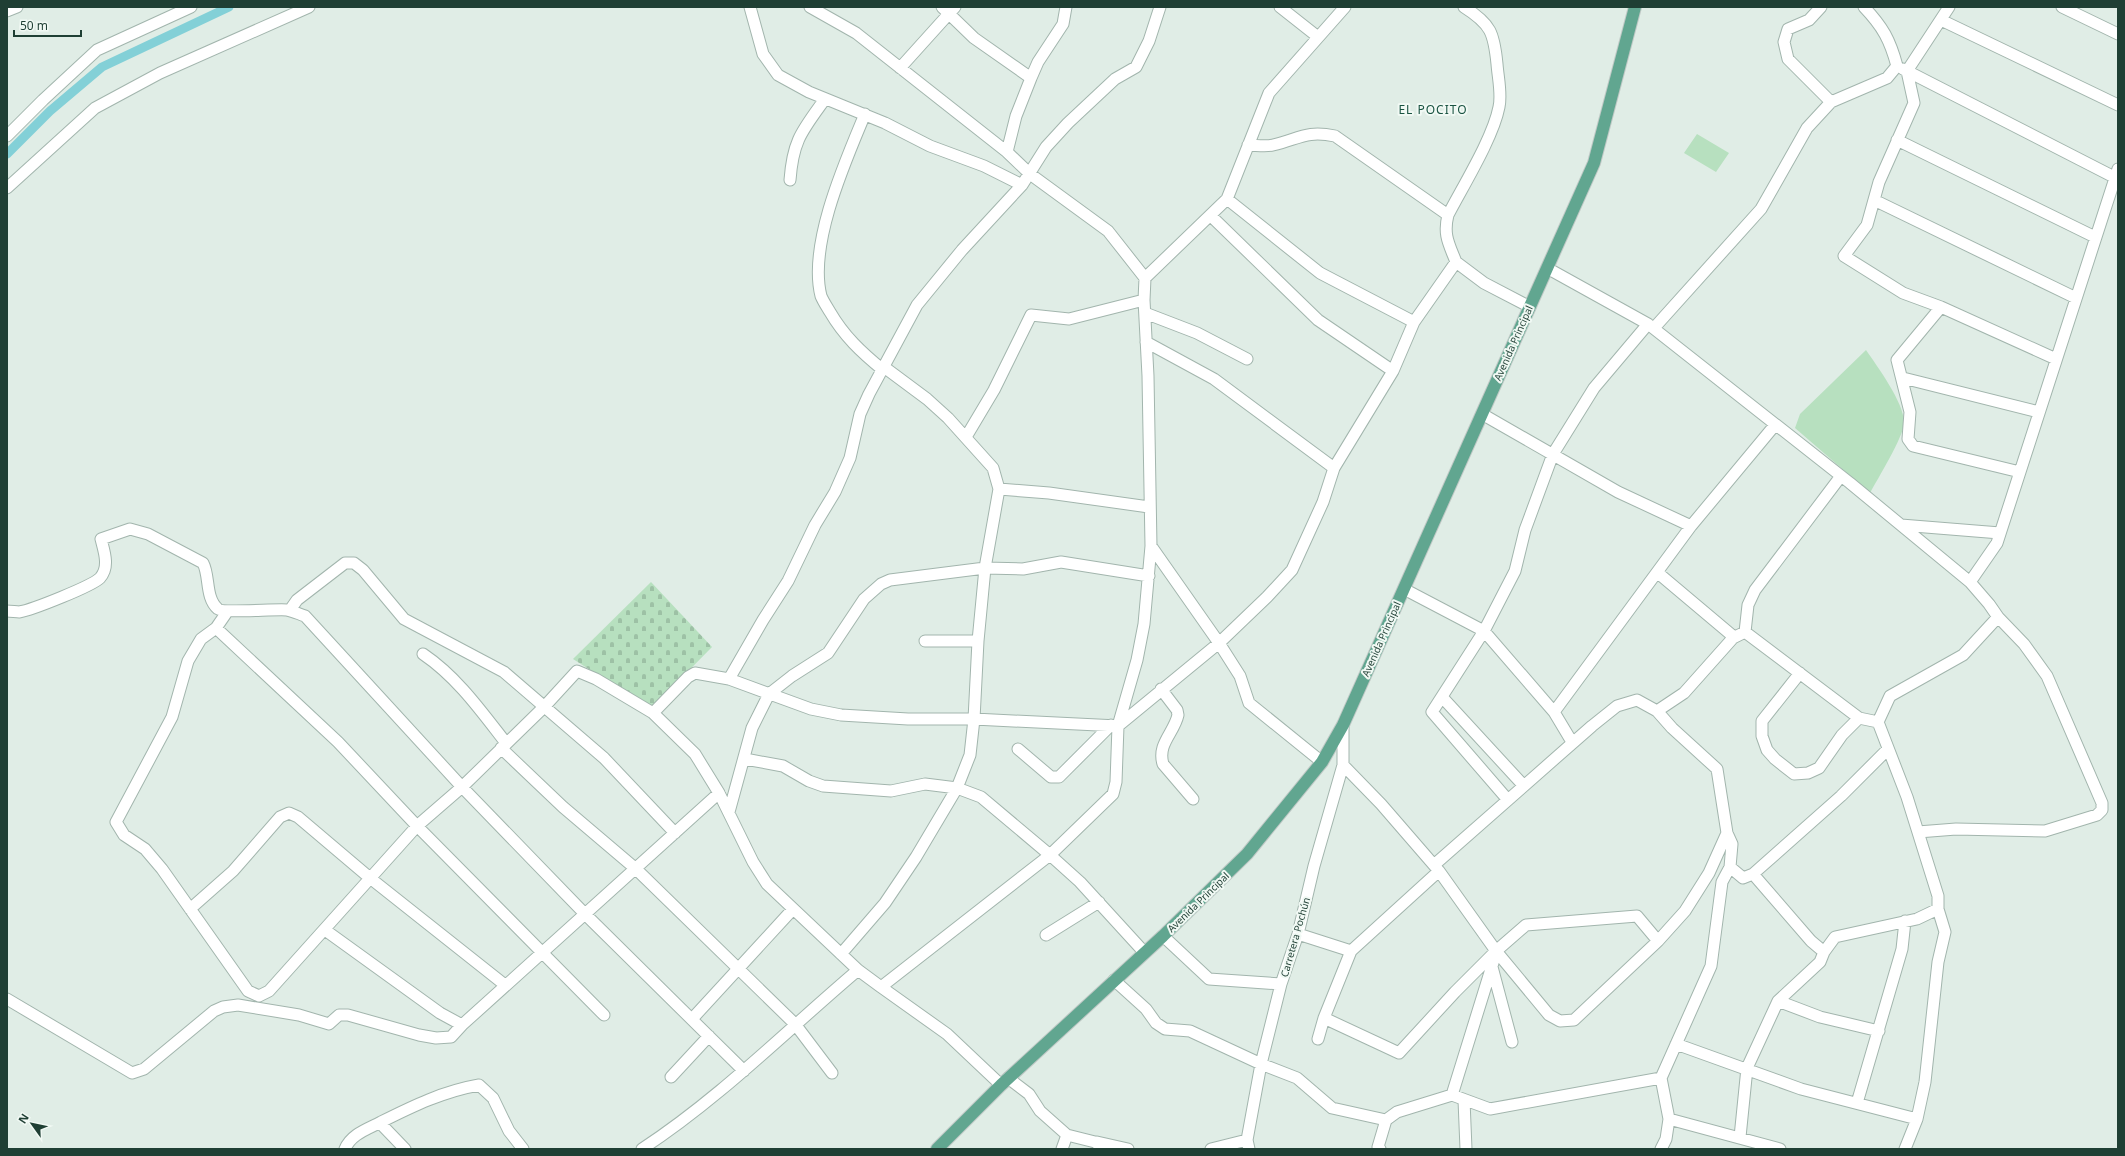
<svg xmlns="http://www.w3.org/2000/svg" width="2125" height="1156" font-family="'Noto Sans',sans-serif">
<defs>
<pattern id="cemetery-stones" width="16" height="16" patternUnits="userSpaceOnUse"><rect width="16" height="16" fill="#b7e0bf"/><path d="M2 7V4a2 2 0 0 1 4 0v3zM10 15v-3a2 2 0 0 1 4 0v3z" fill="#9dc1a5"/></pattern>
</defs>
<rect width="100%" height="100%" fill="#e0ede6"/>
<path fill="#b7e0bf" d="M 1697,134 L 1729,153 L 1716,172 L 1684,153 Z
M 1866,350 C 1877,366 1905,404 1904,423 C 1904,436 1877,480 1870,493 L 1795,428 L 1800,414 Z"/>
<path fill="url(#cemetery-stones)" d="M 651,582 L 712,647 L 651,709 L 573,659 Z"/>
<g fill="none" stroke-linecap="round" stroke-linejoin="round">
<path stroke="#83d0d7" stroke-width="9" d="M 7,154 L 50,111 L 102,67 L 229,7"/>
<defs>
<path id="minor" d="M 750,7 L 763,54 L 778,75 L 809,92 L 885,123 L 930,146 L 984,166 L 1022,185
M 942,7 L 974,38 L 1031,78
M 1280,7 L 1318,37
M 1821,7 L 1809,20 L 1788,29 L 1784,42 L 1788,59 L 1831,102
M 1949,7 L 1907,71 L 1914,103 L 1879,182 L 1867,225 L 1844,256 L 1903,293 L 1941,307 L 2056,359
M 2062,7 L 2118,34
M 7,11 L 17,7
M 1941,20 L 2118,105
M 900,68 L 955,7
M 1903,69 L 2114,177
M 865,114 C 845,162 808,245 821,296 C 823,301 827,307 830,312 C 844,336 861,352 883,370
M 7,136 L 43,100 L 97,50 L 191,7
M 1897,140 L 2095,237
M 1248,145 C 1256,145 1265,147 1273,145 C 1299,139 1306,130 1335,136 L 1448,215
M 1007,152 L 1016,116 L 1031,78 L 1038,62 L 1063,24 L 1066,7
M 790,180 C 793,140 802,131 825,99
M 7,188 L 95,108 L 160,73 L 309,7
M 1227,199 L 1320,273 L 1414,322
M 1874,200 L 2076,298
M 1211,216 L 1318,320 L 1393,371
M 1456,262 L 1484,283 L 1530,307
M 1145,278 L 1227,199 L 1269,93 L 1345,7
M 1941,307 L 1897,360 L 1910,412 L 1908,439 L 1913,446 L 2020,472
M 1145,313 L 1197,333 L 1247,359
M 1654,328 L 1761,209 L 1807,128 L 1831,102 L 1887,78 L 1897,66 C 1890,40 1883,27 1864,7
M 1146,342 L 1214,379 L 1334,468
M 1903,378 L 2039,412
M 1482,414 L 1618,492 L 1691,526 L 1775,425
M 966,437 L 994,390 L 1031,315 L 1069,319 L 1144,300
M 999,489 L 1049,493 L 1149,507
M 1901,525 L 2000,533
M 1151,546 L 1219,643 L 1240,676 L 1249,703 L 1322,762
M 1658,573 L 1734,637
M 1970,582 L 1997,543 L 2118,169
M 1404,589 L 1484,631 L 1554,712 L 1572,742
M 290,610 L 297,600 L 345,563 L 354,563 L 363,570 L 404,619 L 504,672 L 604,758 L 675,833
M 7,611 C 11,611 16,612 19,612 C 32,610 92,586 100,578 C 110,567 104,551 101,539 L 130,529 L 148,534 L 203,563 C 210,576 205,598 218,609 C 223,613 275,609 287,610 C 293,611 299,614 305,616 L 462,787 L 585,914 L 744,1071
M 227,612 L 216,628 L 338,742 L 417,826 L 604,1015
M 216,628 L 201,639 L 188,661 L 172,717 L 116,822 L 124,835 L 145,849 L 162,869 L 248,991 L 259,996 L 269,991 L 417,826 L 462,787 L 544,707 L 577,671 L 596,679 L 653,713
M 1745,632 L 1748,605 L 1755,590 L 1841,476
M 925,641 L 978,641
M 423,654 C 457,677 481,711 506,743
M 1800,673 L 1762,721 L 1762,736 L 1767,750 L 1775,759 L 1794,774 L 1808,773 L 1819,768 L 1842,735 L 1859,718
M 729,679 L 763,620 L 788,581 L 815,525 L 835,492 L 850,458 L 860,414 L 869,394 L 917,305 L 962,250 L 1022,185 L 1046,147 L 1068,123 L 1115,79 L 1136,67 L 1149,41 L 1160,7
M 1161,689 L 1177,710 L 1178,715 C 1174,733 1157,744 1163,764 L 1193,799
M 1442,697 L 1524,786
M 1554,712 L 1691,526
M 1878,722 L 1907,797 L 1938,896 L 1938,909 L 1945,932 L 1938,962 L 1925,1082 L 1917,1119 L 1905,1149
M 501,748 L 563,807 L 636,869 L 795,1024 L 832,1073
M 1018,749 L 1051,777 L 1059,777 L 1111,725
M 745,759 L 783,766 L 809,781 L 823,786 L 891,791 L 925,784 L 957,788 L 981,797 L 1050,855 L 1113,794 L 1116,782 L 1118,726 L 1137,660 L 1144,624 L 1151,546 L 1148,376 L 1144,300 L 1145,278 L 1108,231 L 1030,174 L 1007,152 L 856,33 L 810,7
M 1343,765 L 1381,804 L 1439,871 L 1496,951 L 1549,1015 L 1560,1021 L 1574,1020 L 1658,941 L 1685,911 L 1709,873 L 1727,833 L 1717,769 L 1672,728 L 1657,711
M 1508,800 L 1432,712 L 1484,631 L 1515,571 L 1525,530 L 1553,454 L 1594,388 L 1648,324
M 729,812 L 752,728 L 769,694 L 792,676 L 828,653 L 864,599 L 881,584 L 890,580 L 985,568 L 1023,569 L 1061,562 L 1149,576
M 1918,832 L 1956,829 L 2045,831 L 2097,815 L 2102,810 L 2102,803 L 2047,676 L 2024,644 L 1998,617
M 1727,833 L 1732,844 L 1730,867 L 1743,878 L 1753,874 L 1841,796 L 1888,749
M 1434,865 L 1592,726 L 1617,706 L 1637,700 L 1657,711 L 1684,693 L 1733,638 L 1745,632 L 1859,718 L 1878,722 L 1890,696 L 1963,655 L 1998,617 L 1989,604 L 1970,582 L 1850,483 L 1648,324 L 1547,268
M 1753,874 L 1811,941 L 1824,952 L 1835,937 L 1917,919 L 1938,909
M 190,909 L 233,871 L 280,817 L 289,813 L 298,817 L 370,878 L 505,985
M 325,930 L 440,1013 L 462,1025 L 719,793
M 1298,934 L 1351,951
M 1046,935 L 1099,902
M 1163,936 L 1209,979 L 1281,984
M 841,954 L 885,903 L 916,857 L 957,788 L 970,755 L 974,719 L 978,641 L 985,568 L 999,489 L 993,468 L 948,418 L 927,399 L 884,367
M 1492,967 L 1512,1042
M 1114,980 L 1146,1009 L 1156,1023 L 1165,1029 L 1190,1031 L 1261,1064 L 1297,1078 L 1332,1108 L 1386,1120
M 881,987 L 858,970 L 767,884 L 753,862 L 719,793 L 695,754 L 653,713 L 688,677 L 695,673 L 729,679 L 811,709 L 841,715 L 908,719 L 974,719 L 1118,726 L 1219,643 L 1267,597 L 1292,570 L 1323,502 L 1334,468 L 1393,371 L 1414,322 L 1456,262 C 1449,244 1443,235 1448,215 C 1463,186 1493,138 1499,107 C 1502,94 1498,78 1497,64 C 1494,33 1491,24 1464,7
M 7,999 L 132,1073 L 144,1069 L 214,1011 L 223,1007 L 238,1005 L 299,1015 L 329,1024 L 339,1015 L 348,1015 L 419,1035 L 436,1038 L 451,1037 L 462,1025
M 1778,1001 L 1820,1017 L 1879,1031
M 1324,1018 L 1399,1053 L 1455,992 L 1496,951 L 1526,925 L 1637,916 L 1658,941
M 692,1019 L 793,909
M 1318,1039 L 1324,1018 L 1351,951 L 1439,871
M 1676,1044 L 1801,1089 L 1917,1119
M 671,1077 L 709,1036
M 1008,1078 L 1029,1094 L 1040,1111 L 1067,1135 L 1095,1142 L 1104,1149
M 1001,1085 L 947,1034 L 881,987 L 1050,855 L 1080,882 L 1144,952
M 1452,1095 L 1490,1109 L 1661,1078
M 1464,1100 L 1466,1149
M 1857,1103 L 1902,949 L 1905,921
M 1669,1119 L 1780,1149
M 380,1123 L 405,1149
M 1740,1137 L 1747,1068 L 1778,1001 L 1820,962 L 1824,952
M 1097,1142 L 1128,1149
M 345,1149 C 351,1134 368,1129 381,1122 C 413,1106 444,1091 479,1085 L 493,1098 L 509,1131 L 523,1149
M 642,1149 C 720,1098 786,1031 858,970
M 1062,1149 L 1067,1135
M 1211,1149 L 1247,1140
M 1249,1149 L 1247,1140 L 1261,1064 L 1281,984 L 1298,934 L 1314,866 L 1343,765 L 1343,725
M 1380,1149 L 1378,1147 L 1386,1120 L 1397,1112 L 1452,1095 L 1496,953
M 1661,1149 L 1666,1139 L 1669,1119 L 1661,1078 L 1711,966 L 1722,882 L 1730,867"/>
<path id="major" d="M 937,1149 L 1001,1085 L 1163,936 L 1247,854 L 1322,762 L 1343,725 L 1594,163 L 1635,7"/>
</defs>
<use href="#minor" stroke="#a2b5ad" stroke-width="13"/>
<use href="#major" stroke="#c0c9c6" stroke-width="14"/>
<use href="#minor" stroke="#fff" stroke-width="11"/>
<use href="#major" stroke="#61a690" stroke-width="12"/>
</g>
<g text-anchor="middle" stroke-width="4" stroke-linejoin="round" paint-order="stroke">
<g font-size="10" fill="#1f3f34" stroke="#f1f9f4">
<text transform="translate(1513 343) rotate(-66)" y="4">Avenida Principal</text>
<text transform="translate(1381 639) rotate(-66)" y="4">Avenida Principal</text>
<text transform="translate(1198 902) rotate(-44)" y="4">Avenida Principal</text>
<text transform="translate(1295 937) rotate(-74)" y="4">Carretera Pochún</text>
</g>
<g font-size="12" letter-spacing="1" fill="#195341" stroke="#f1f9f4">
<text x="1433" y="114">EL POCITO</text>
</g>
</g>
<rect width="2125" height="1156" fill="none" stroke="#1f3f34" stroke-width="16"/>
<g transform="translate(32 1124) rotate(303)" stroke="#f1f9f4" stroke-width="3" paint-order="stroke">
<path d="M0-3L7 15L0 10L-7 15Z" fill="#1f3f34"/>
<text y="-6" font-size="11" font-weight="bold" text-anchor="middle" fill="#1f3f34">N</text>
</g>
<path d="M14 30v6h67v-6" fill="none" stroke="#1f3f34" stroke-width="2"/>
<text x="20" y="30" font-size="12" fill="#1f3f34" stroke="#f1f9f4" stroke-width="3" paint-order="stroke">50 m</text>
</svg>
